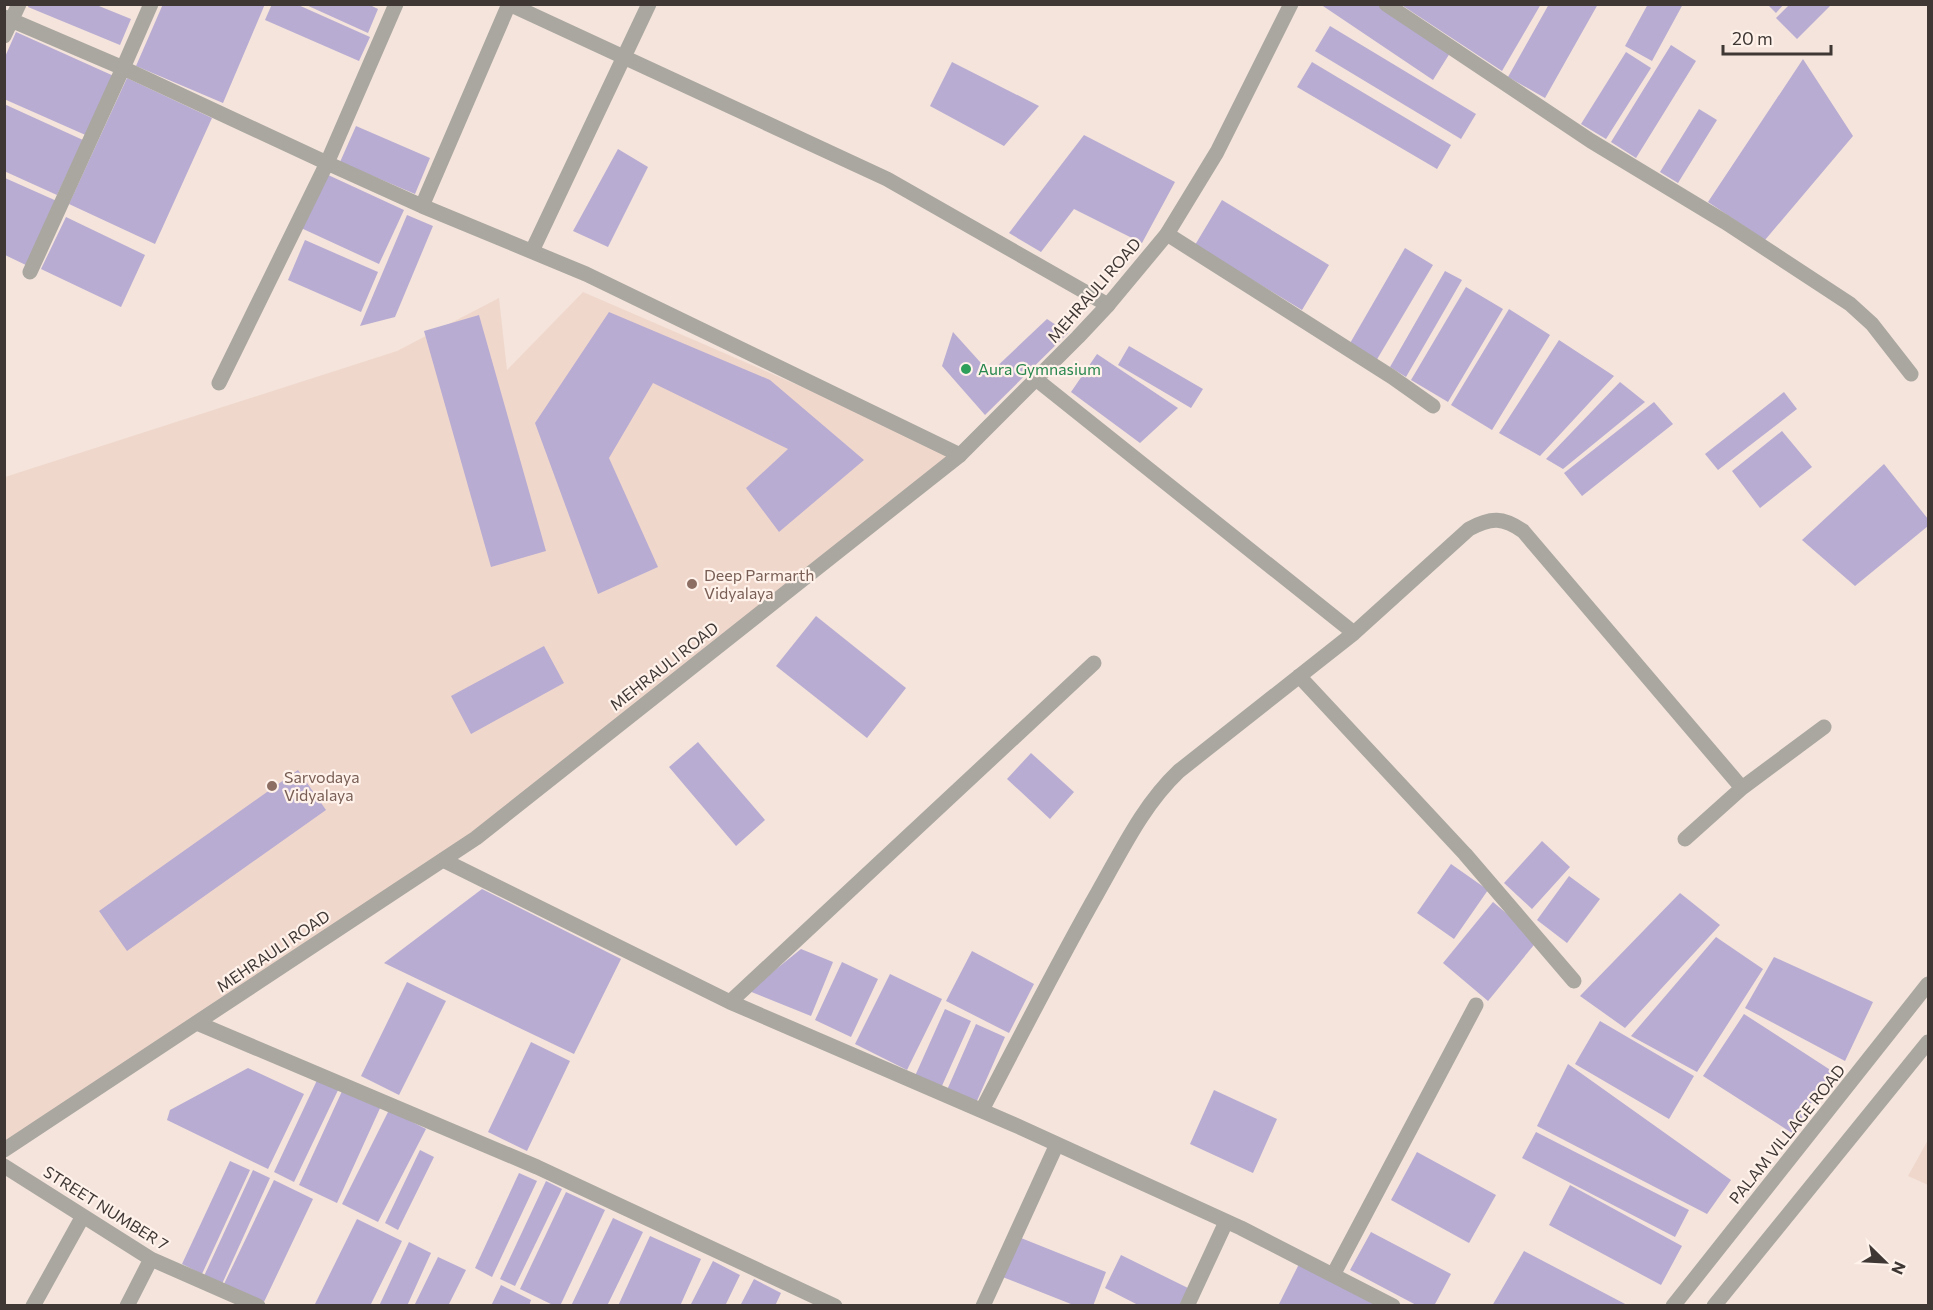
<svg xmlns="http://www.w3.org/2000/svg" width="1933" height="1310" font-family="Commissioner,sans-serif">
<rect width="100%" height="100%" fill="#f4e4dc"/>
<path fill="#f0d7cc" d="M 583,292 L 960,455 L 443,860 L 5,1150 L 5,477 L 397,351 L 499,298 L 507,370 Z
M 1928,1140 L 1928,1185 L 1908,1176 Z"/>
<path fill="#b8acd2" d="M 29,4 L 94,4 L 131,19 L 120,45 L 28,7 Z
M 163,4 L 265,4 L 223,103 L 136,66 Z
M 272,4 L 296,4 L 370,37 L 359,61 L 265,20 Z
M 304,4 L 368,4 L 378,9 L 368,33 Z
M 1320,4 L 1378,4 L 1450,53 L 1433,80 Z
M 1400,4 L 1541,4 L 1502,71 Z
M 1549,4 L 1598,4 L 1545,98 L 1508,77 Z
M 1648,4 L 1683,4 L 1652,61 L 1625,46 Z
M 1767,4 L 1784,4 L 1776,13 Z
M 1790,4 L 1832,4 L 1797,39 L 1776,18 Z
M 1330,26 L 1476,114 L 1461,139 L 1315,51 Z
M 16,32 L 116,77 L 90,137 L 4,99 L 4,59 Z
M 1671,45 L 1696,61 L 1636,158 L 1611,142 Z
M 1626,52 L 1651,68 L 1606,139 L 1581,124 Z
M 1803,59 L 1853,136 L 1765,240 L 1708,202 Z
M 952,62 L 1039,106 L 1004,146 L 930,106 Z
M 1312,62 L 1451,145 L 1437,169 L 1297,87 Z
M 127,78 L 212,118 L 155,244 L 69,204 Z
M 4,104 L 83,140 L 57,195 L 4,171 Z
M 1699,109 L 1717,120 L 1678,183 L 1660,172 Z
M 356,126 L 430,158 L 415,194 L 340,162 Z
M 1084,135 L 1175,182 L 1142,243 L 1074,209 L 1041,252 L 1009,233 Z
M 618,149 L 648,167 L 608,247 L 573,231 Z
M 326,174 L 404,210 L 379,264 L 301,228 Z
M 5,178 L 59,202 L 30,267 L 5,255 Z
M 1222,200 L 1329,265 L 1302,310 L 1195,245 Z
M 407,215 L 433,226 L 395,317 L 360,326 Z
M 66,217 L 145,255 L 121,307 L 41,269 Z
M 305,240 L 378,272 L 361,312 L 288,280 Z
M 1405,248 L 1433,265 L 1376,361 L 1349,345 Z
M 1445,271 L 1462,280 L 1406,377 L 1390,367 Z
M 1466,287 L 1503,309 L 1448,402 L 1411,380 Z
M 1509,309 L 1550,335 L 1492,430 L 1451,405 Z
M 609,312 L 770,380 L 864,460 L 779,532 L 746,488 L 788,449 L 653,383 L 609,458 L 658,567 L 598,594 L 535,423 Z
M 479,315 L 546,551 L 491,567 L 424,331 Z
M 1047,319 L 1068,333 L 985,415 L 942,366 L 953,332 L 990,373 Z
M 1559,340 L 1614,376 L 1540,456 L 1499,433 Z
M 1129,346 L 1203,389 L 1191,408 L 1118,365 Z
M 1097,354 L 1178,408 L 1140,443 L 1071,392 Z
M 1620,382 L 1645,402 L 1563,469 L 1546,459 Z
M 1784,392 L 1797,409 L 1718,470 L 1705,454 Z
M 1654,402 L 1673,424 L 1582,496 L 1564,473 Z
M 1782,431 L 1812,467 L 1760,508 L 1732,471 Z
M 1884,464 L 1928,519 L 1928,526 L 1855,586 L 1802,540 Z
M 816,616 L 906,688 L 867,738 L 776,666 Z
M 544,646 L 564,683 L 471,734 L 451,696 Z
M 698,742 L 765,820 L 736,846 L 669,767 Z
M 1031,753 L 1074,792 L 1050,819 L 1007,779 Z
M 298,770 L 326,810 L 127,951 L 99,911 Z
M 1542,841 L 1570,867 L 1532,909 L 1504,883 Z
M 1451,864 L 1488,890 L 1454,939 L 1417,913 Z
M 1569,876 L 1600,899 L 1567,943 L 1537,920 Z
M 482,889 L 621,959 L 574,1054 L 384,963 Z
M 1680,893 L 1720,925 L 1625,1028 L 1580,996 Z
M 1493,902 L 1538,940 L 1488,1001 L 1443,963 Z
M 1716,937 L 1763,969 L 1697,1072 L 1631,1036 Z
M 801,949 L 833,962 L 811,1016 L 749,991 Z
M 972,951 L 1034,984 L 1009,1033 L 946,1001 Z
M 1774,957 L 1873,1002 L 1845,1061 L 1745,1008 Z
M 842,962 L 878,979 L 851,1037 L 815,1020 Z
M 890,974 L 942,999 L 907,1070 L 855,1044 Z
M 407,982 L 446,1001 L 399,1095 L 361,1076 Z
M 945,1009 L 971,1021 L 941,1088 L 915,1076 Z
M 1744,1014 L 1832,1071 L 1792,1133 L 1703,1076 Z
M 1600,1021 L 1694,1076 L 1669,1119 L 1575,1064 Z
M 976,1024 L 1005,1037 L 976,1103 L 947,1090 Z
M 531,1042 L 570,1061 L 527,1151 L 488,1132 Z
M 1568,1064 L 1731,1180 L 1707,1214 L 1537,1126 Z
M 248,1068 L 304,1094 L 268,1169 L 167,1120 L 170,1110 Z
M 319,1076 L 340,1086 L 294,1182 L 274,1172 Z
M 343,1089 L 381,1106 L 337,1203 L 299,1185 Z
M 1214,1090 L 1277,1119 L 1253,1173 L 1190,1144 Z
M 389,1110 L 426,1129 L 378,1222 L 342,1204 Z
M 1536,1132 L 1689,1210 L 1675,1237 L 1522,1158 Z
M 420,1150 L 434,1157 L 398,1230 L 385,1223 Z
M 1417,1152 L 1496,1195 L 1469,1243 L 1391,1200 Z
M 230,1161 L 250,1170 L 202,1274 L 182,1264 Z
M 253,1170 L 270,1178 L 222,1284 L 204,1276 Z
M 519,1173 L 537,1181 L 492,1277 L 475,1268 Z
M 274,1180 L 313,1199 L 264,1302 L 224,1284 Z
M 546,1181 L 562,1189 L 515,1286 L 500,1279 Z
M 1570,1185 L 1682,1246 L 1661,1285 L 1549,1225 Z
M 566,1192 L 605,1210 L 560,1306 L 555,1306 L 520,1289 Z
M 613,1218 L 643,1232 L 607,1306 L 571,1306 Z
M 357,1219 L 402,1241 L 370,1306 L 314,1306 Z
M 1371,1232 L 1451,1274 L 1434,1306 L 1418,1306 L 1350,1270 Z
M 650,1236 L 701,1259 L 680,1306 L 618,1306 Z
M 1016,1236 L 1106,1272 L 1093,1306 L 1076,1306 L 1000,1276 Z
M 409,1242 L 431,1253 L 407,1306 L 379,1306 Z
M 1524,1251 L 1629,1306 L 1492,1306 Z
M 1121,1255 L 1188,1288 L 1179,1306 L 1140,1306 L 1105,1288 Z
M 438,1257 L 466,1270 L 448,1306 L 414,1306 Z
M 713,1261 L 740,1275 L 725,1306 L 690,1306 Z
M 1300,1262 L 1385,1306 L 1278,1306 Z
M 754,1279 L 781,1293 L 775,1306 L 740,1306 Z
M 501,1285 L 531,1300 L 529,1306 L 491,1306 Z"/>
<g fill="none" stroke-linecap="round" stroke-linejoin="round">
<path stroke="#a9a7a0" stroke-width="15" d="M 396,4 L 327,163 L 422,206 L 509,4
M 509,4 L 887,179 L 1108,305
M 1386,4 L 1591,141 L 1725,222 L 1850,304 L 1872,324 L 1911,374
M 4,17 L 123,68 L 151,4
M 4,36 L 19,4
M 422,206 L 586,274 L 960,455
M 1167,234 L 1392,377 L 1433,406
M 532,251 L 649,4
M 30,272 L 123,68 L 327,163 L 219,383
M 1037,380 L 1354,633
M 1299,676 L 1465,854 L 1574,981
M 1685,839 L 1742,788 L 1824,727
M 443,860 L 730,1002 L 1015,1125 L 1241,1228 L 1393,1306
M 730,1002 L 1094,663
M 197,1023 L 537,1167 L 835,1306
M 982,1110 C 1020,1037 1057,964 1098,892 C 1122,850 1143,805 1179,771 L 1354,633 L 1469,529 C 1491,517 1503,517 1523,531 L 1742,788
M 4,1166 L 151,1259 L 258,1306
M 1333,1275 L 1476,1005
M 33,1306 L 83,1216
M 127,1306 L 151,1259
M 983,1306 L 1057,1144
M 1187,1306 L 1226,1222"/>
<path stroke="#a9a7a0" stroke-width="15" d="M 4,1150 L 476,838 L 960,455 L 1078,337 L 1108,305 L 1167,234 L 1217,152 L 1291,4
M 1673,1306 L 1928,984
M 1714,1306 L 1928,1042"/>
</g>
<circle fill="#2e9e5b" stroke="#fff2eb" stroke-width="2" cx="966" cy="369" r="6"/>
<g fill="#8d6e63" stroke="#fff2eb" stroke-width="2">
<circle cx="692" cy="584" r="6"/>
<circle cx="272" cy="786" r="6"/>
</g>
<g text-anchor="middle" stroke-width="4.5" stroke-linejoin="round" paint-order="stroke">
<g font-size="16" fill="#3e3734" stroke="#fff2eb">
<text transform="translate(1094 290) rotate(-49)" y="6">MEHRAULI ROAD</text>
<text transform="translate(664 666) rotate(-38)" y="6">MEHRAULI ROAD</text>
<text transform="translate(273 951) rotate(-34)" y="6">MEHRAULI ROAD</text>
<text transform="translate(1787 1134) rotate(-51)" y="6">PALAM VILLAGE ROAD</text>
<text transform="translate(106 1208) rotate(32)" y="6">STREET NUMBER 7</text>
</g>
<g font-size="16" fill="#27864d" stroke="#fff2eb" text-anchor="start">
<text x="978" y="375">Aura Gymnasium</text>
</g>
<g font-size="16" fill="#785e54" stroke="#fff2eb" text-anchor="start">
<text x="704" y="581">Deep Parmarth<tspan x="704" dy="18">Vidyalaya</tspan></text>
<text x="284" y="783">Sarvodaya<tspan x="284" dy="18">Vidyalaya</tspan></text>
</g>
</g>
<rect width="1933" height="1310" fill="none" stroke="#3e3734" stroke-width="12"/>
<g transform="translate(1885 1262) rotate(114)" stroke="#fff2eb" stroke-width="4.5" paint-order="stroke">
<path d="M0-4.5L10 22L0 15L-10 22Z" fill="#3e3734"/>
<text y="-9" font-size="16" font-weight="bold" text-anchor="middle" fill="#3e3734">N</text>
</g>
<path d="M1723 45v9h108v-9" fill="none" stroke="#3e3734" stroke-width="3"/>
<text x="1732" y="45" font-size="18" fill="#3e3734" stroke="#fff2eb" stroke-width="4.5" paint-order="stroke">20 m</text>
</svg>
